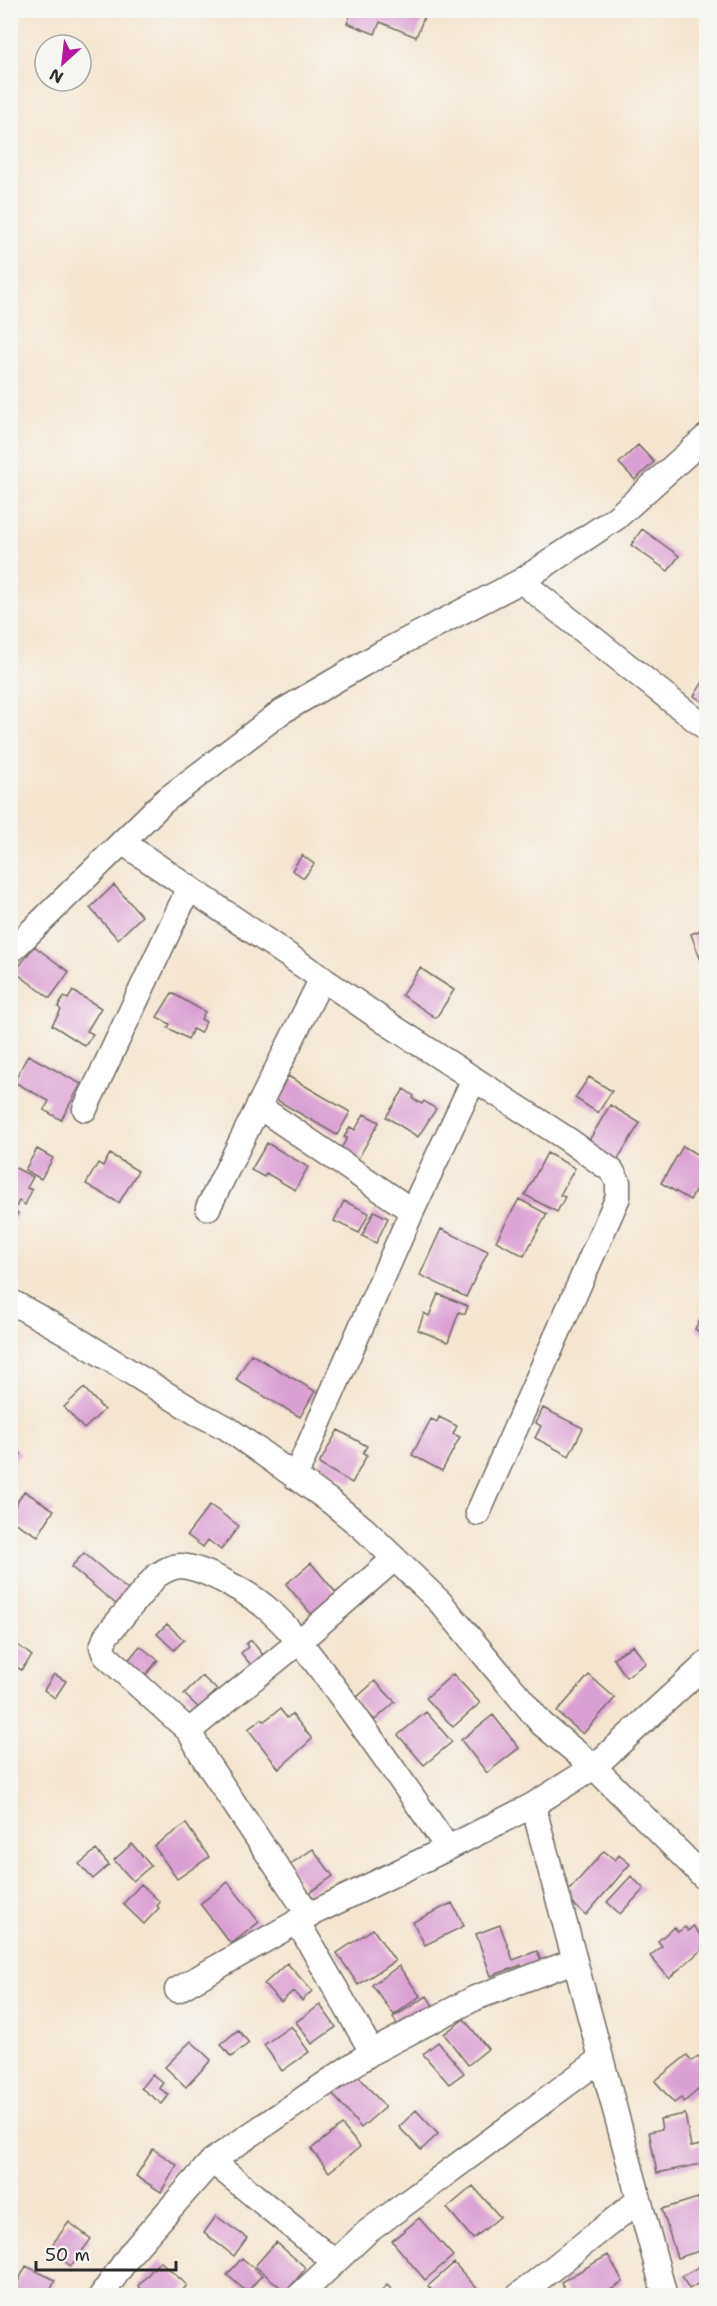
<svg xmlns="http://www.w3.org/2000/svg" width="717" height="2306" font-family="'Shantell Sans',sans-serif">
<rect width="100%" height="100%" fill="#f6f6f2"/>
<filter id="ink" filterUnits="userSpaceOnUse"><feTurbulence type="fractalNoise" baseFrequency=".0167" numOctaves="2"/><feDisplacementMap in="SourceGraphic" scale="12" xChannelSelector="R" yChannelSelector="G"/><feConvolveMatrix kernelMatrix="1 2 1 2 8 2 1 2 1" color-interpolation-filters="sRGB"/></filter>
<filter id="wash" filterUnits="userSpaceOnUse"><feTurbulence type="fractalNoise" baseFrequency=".008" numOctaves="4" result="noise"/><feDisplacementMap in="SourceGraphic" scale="24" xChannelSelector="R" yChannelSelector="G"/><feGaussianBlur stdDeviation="1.35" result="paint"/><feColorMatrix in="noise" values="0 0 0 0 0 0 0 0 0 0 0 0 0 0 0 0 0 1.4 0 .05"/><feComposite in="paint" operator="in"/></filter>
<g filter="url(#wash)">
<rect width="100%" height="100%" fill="#f4e5d1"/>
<g id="blocks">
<path fill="#dba0d2" d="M 353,10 L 427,10 L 416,37 L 380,22 L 375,34 L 347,23 Z
M 638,445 L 654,462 L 635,480 L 619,463 Z
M 642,529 L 679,556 L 668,571 L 631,545 Z
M 706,677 L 706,704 L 694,696 Z
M 302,855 L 314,864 L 304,878 L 292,870 Z
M 114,885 L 142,916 L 118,939 L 90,908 Z
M 706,928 L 706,959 L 701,961 L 691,934 Z
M 34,946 L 69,972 L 50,998 L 15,972 Z
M 420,968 L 454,990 L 436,1018 L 402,995 Z
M 73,991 L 101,1008 L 87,1031 L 93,1034 L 85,1046 L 52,1025 L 61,1010 L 58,1007 L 64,997 L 68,999 Z
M 172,993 L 205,1012 L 201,1019 L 206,1022 L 200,1033 L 193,1029 L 188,1039 L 168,1028 L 170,1024 L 157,1017 Z
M 28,1055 L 81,1084 L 61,1120 L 44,1110 L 49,1101 L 14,1082 Z
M 288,1076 L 350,1112 L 337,1135 L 275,1099 Z
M 589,1077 L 612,1091 L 598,1113 L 575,1098 Z
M 404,1089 L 414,1096 L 413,1099 L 422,1104 L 424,1101 L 436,1109 L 418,1137 L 386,1117 Z
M 610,1105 L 640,1123 L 614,1165 L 585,1147 Z
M 364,1114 L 379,1122 L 355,1164 L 338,1154 L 347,1138 L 344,1137 L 350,1127 L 355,1130 Z
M 267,1143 L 308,1167 L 295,1190 L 266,1173 L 264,1177 L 251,1170 Z
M 683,1146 L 706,1160 L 706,1186 L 703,1192 L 697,1188 L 690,1200 L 661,1183 Z
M 37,1149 L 53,1158 L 41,1179 L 25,1170 Z
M 547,1153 L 575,1168 L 560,1195 L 565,1197 L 557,1212 L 525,1195 Z
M 110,1154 L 138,1171 L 119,1203 L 86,1184 L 98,1163 L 103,1166 Z
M 10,1165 L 33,1177 L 27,1188 L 32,1190 L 25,1205 L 19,1201 L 14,1211 L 18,1213 L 10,1227 Z
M 519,1199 L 547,1214 L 524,1256 L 496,1241 Z
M 344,1201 L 369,1213 L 359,1233 L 334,1221 Z
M 374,1211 L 388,1218 L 376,1243 L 362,1236 Z
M 441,1229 L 488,1251 L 466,1297 L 420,1275 Z
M 438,1294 L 468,1306 L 465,1314 L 459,1312 L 448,1342 L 418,1330 L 424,1313 L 429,1316 Z
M 706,1309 L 706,1336 L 695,1329 Z
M 251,1354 L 315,1391 L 300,1417 L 236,1380 Z
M 84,1388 L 104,1410 L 84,1429 L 64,1407 Z
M 543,1408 L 583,1428 L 569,1456 L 535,1438 L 541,1426 L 536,1423 Z
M 439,1417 L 457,1426 L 453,1434 L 460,1437 L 442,1471 L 412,1455 L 431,1419 L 437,1422 Z
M 338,1430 L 367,1446 L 363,1453 L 367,1455 L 352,1483 L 319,1464 Z
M 10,1442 L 21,1454 L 10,1464 Z
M 24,1491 L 54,1510 L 38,1536 L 10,1520 L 10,1514 Z
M 210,1505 L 239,1526 L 221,1550 L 208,1540 L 203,1547 L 187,1535 Z
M 84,1553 L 129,1591 L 117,1605 L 71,1567 Z
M 311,1563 L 337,1594 L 312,1615 L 286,1584 Z
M 167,1624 L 184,1640 L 174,1650 L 157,1634 Z
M 10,1639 L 32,1656 L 21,1670 L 10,1662 Z
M 251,1640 L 263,1655 L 251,1665 L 241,1653 L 248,1647 L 246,1644 Z
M 633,1645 L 646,1663 L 626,1677 L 613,1658 Z
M 140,1646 L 158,1660 L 144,1677 L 126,1663 Z
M 54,1674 L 66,1681 L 55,1698 L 44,1690 Z
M 453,1674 L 480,1703 L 453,1727 L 426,1698 Z
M 589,1675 L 615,1698 L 583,1734 L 557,1712 Z
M 202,1676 L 217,1690 L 199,1708 L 184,1694 Z
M 375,1681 L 395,1702 L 375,1720 L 355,1699 Z
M 280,1709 L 287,1718 L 292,1714 L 312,1739 L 279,1769 L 248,1729 L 262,1719 L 264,1721 Z
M 426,1712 L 452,1742 L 424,1765 L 398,1735 Z
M 493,1715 L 519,1748 L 487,1773 L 461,1740 Z
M 186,1824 L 209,1857 L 177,1879 L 154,1846 Z
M 132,1844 L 151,1866 L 133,1881 L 114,1860 Z
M 313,1849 L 333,1876 L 309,1893 L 289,1865 Z
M 96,1850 L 109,1865 L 93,1879 L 79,1864 Z
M 604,1851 L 615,1860 L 619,1855 L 630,1864 L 586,1915 L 564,1896 Z
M 631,1876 L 644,1889 L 620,1914 L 607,1902 Z
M 228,1882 L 259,1922 L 231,1944 L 200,1904 Z
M 141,1884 L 160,1902 L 157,1906 L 159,1908 L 144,1924 L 123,1904 Z
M 452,1903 L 464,1926 L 425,1945 L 413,1922 Z
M 500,1925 L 513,1960 L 537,1951 L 543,1966 L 524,1973 L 521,1965 L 491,1976 L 476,1934 Z
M 693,1926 L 706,1942 L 706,1946 L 669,1978 L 650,1956 L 662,1946 L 658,1941 L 674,1927 L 678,1932 L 685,1927 L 688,1931 Z
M 373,1929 L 395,1961 L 358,1985 L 337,1953 Z
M 287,1963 L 312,1991 L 302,2001 L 293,1991 L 281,2002 L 264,1984 Z
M 399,1966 L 420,1996 L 394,2015 L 372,1985 Z
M 427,1996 L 436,2011 L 401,2032 L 393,2017 Z
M 320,2005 L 336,2027 L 312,2044 L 296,2022 Z
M 464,2019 L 488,2049 L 468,2065 L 444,2034 Z
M 291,2026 L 309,2052 L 282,2071 L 264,2045 Z
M 238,2030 L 249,2043 L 231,2057 L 221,2044 Z
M 191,2041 L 211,2060 L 186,2087 L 165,2067 Z
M 438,2042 L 464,2073 L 449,2084 L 423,2054 Z
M 687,2055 L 692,2061 L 698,2056 L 706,2066 L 706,2083 L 684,2102 L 681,2098 L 674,2103 L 655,2081 Z
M 356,2073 L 385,2107 L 361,2128 L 332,2093 Z
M 152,2074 L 163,2083 L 159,2088 L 169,2095 L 162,2104 L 141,2088 Z
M 416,2110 L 438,2134 L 421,2150 L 399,2127 Z
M 685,2114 L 691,2147 L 705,2144 L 706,2163 L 657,2173 L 649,2132 L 662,2129 L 660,2119 Z
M 342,2125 L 360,2147 L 329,2172 L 311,2149 Z
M 153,2149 L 177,2165 L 161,2192 L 136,2176 Z
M 473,2186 L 500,2217 L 473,2239 L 447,2208 Z
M 698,2198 L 706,2226 L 706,2241 L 704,2242 L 706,2249 L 677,2258 L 662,2209 Z
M 216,2216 L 247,2238 L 234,2256 L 204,2233 Z
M 419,2218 L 453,2256 L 425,2280 L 392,2241 Z
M 69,2222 L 91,2239 L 71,2266 L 48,2250 Z
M 276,2242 L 306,2268 L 286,2292 L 255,2266 Z
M 608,2255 L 623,2282 L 601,2296 L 569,2296 L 561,2282 Z
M 242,2258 L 262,2275 L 247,2292 L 227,2275 Z
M 160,2261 L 187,2285 L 178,2296 L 156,2296 L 150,2290 L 147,2294 L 138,2286 Z
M 454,2263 L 481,2293 L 479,2296 L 437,2296 L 428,2286 Z
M 706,2263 L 706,2279 L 689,2289 L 682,2276 Z
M 26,2266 L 55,2280 L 48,2296 L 21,2296 L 13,2292 Z
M 387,2285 L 398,2296 L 377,2296 Z"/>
</g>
</g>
<g filter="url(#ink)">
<use href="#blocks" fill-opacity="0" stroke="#716c65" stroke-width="1.5"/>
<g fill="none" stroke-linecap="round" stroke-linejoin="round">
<defs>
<path id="minor" d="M 521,581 L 706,728
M 122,842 L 387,1023 L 567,1139 L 612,1171 L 618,1182 L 618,1197 L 478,1513
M 10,952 L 163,802 L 281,712 L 382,653 L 521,581 L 616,518 L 706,437
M 258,1106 L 412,1211
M 85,1109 L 189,888
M 208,1208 L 322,978
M 10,1301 L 67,1333 L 197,1413 L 227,1428 L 331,1502 L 364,1529 L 440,1602 L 542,1724 L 594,1767 L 706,1879
M 295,1477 L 412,1211 L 474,1079
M 189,1731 L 300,1641 L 394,1559
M 533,1805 L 665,2296
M 309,1915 L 205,1760 L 189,1731 L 105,1655 L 102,1647 L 106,1636 L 156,1576 C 164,1571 171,1566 181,1566 C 205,1568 253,1595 270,1611 C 297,1635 318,1666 340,1695 C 377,1746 413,1797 448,1848
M 297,1921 L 372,2052
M 177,1990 L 309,1915 L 448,1848 L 533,1805 L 594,1767 L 706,1664
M 212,2161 L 335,2262
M 101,2296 L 131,2253 L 212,2161 L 372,2052 L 475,1998 L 574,1961
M 299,2296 L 367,2232 L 601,2059
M 518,2296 L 639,2200"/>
</defs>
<use href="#minor" stroke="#716c65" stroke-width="27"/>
<use href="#minor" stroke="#fff" stroke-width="24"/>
</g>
</g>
<rect width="717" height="2306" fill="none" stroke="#f6f6f2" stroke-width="36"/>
<g transform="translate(63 63) rotate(207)"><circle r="28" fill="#f6f6f2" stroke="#a5a5a2" stroke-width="1.5"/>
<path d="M0-4.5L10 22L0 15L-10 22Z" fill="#b5179e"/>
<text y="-9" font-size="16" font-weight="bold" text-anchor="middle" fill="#2b2b2b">N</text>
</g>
<path d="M36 2261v9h140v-9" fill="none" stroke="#2b2b2b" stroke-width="3"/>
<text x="45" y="2261" font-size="18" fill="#2b2b2b" stroke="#f6f6f2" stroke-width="4.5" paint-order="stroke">50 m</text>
</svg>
